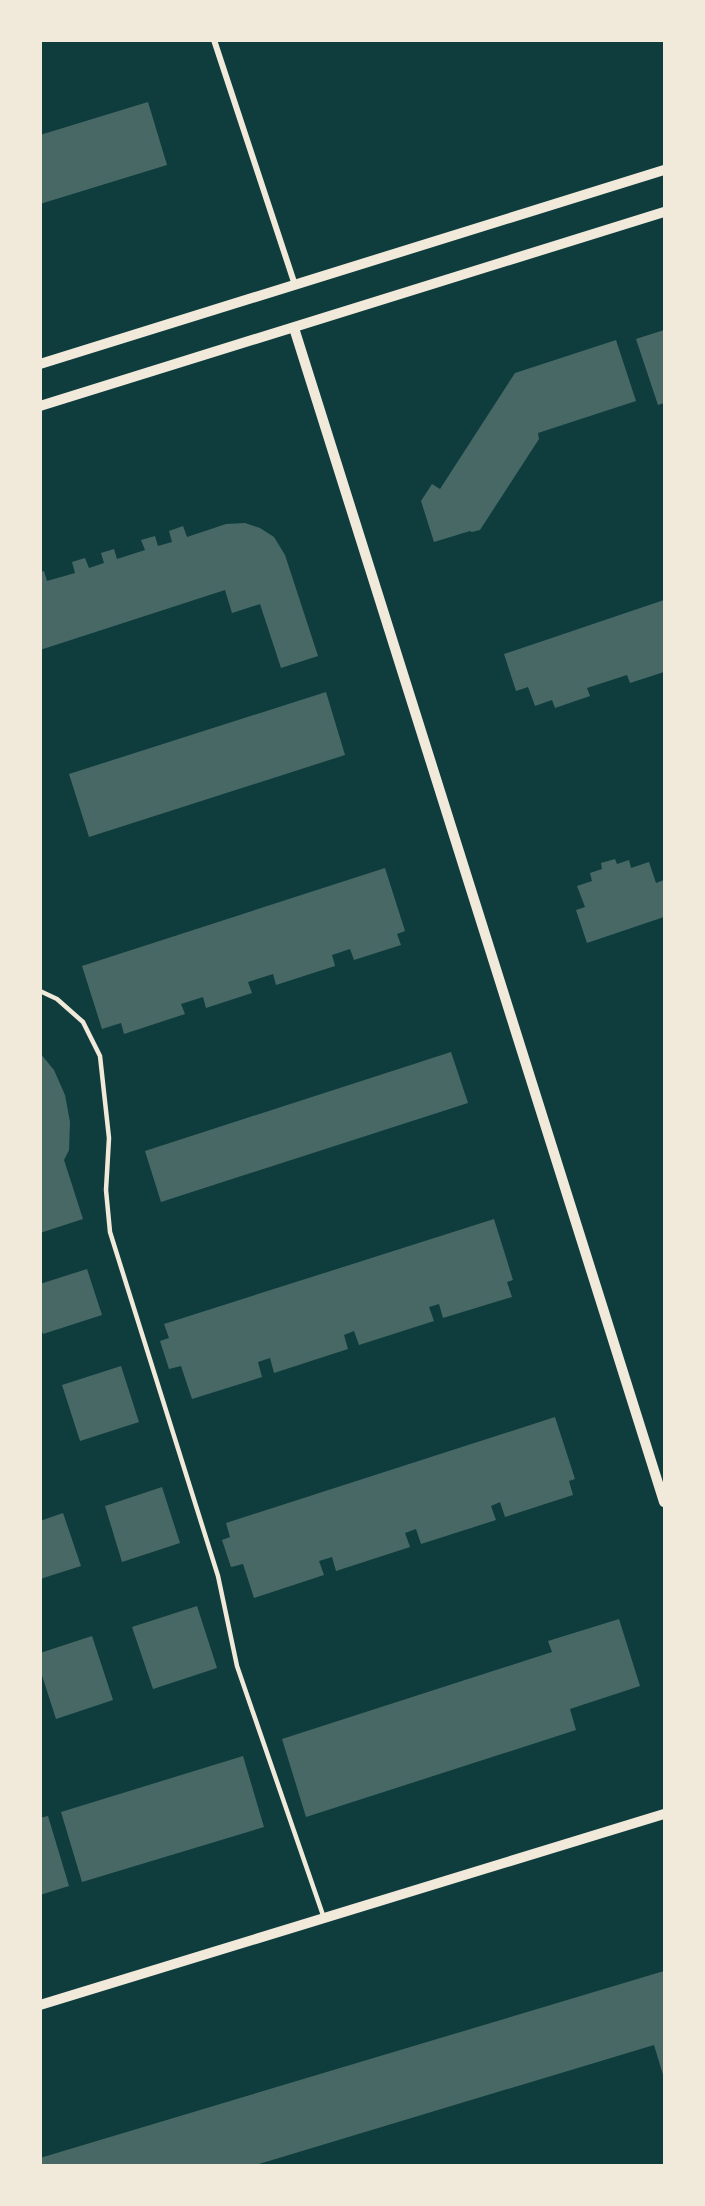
<svg xmlns="http://www.w3.org/2000/svg" width="705" height="2206" font-family="Manrope,sans-serif">
<rect width="100%" height="100%" fill="#0f3d3e"/>
<path fill="#486865" d="M 148,102 L 167,165 L 40,204 L 40,135 Z
M 664,330 L 664,403 L 658,405 L 636,339 Z
M 616,340 L 636,401 L 538,433 L 539,439 L 480,530 L 472,532 L 470,531 L 434,542 L 421,501 L 432,484 L 440,489 L 515,373 Z
M 245,523 L 260,528 L 274,537 L 285,555 L 318,656 L 281,668 L 260,604 L 232,613 L 225,590 L 40,650 L 40,572 L 44,571 L 47,581 L 75,573 L 72,562 L 85,558 L 89,568 L 104,563 L 101,553 L 114,549 L 117,559 L 145,550 L 141,540 L 155,536 L 158,546 L 172,542 L 169,531 L 183,526 L 187,537 L 226,524 Z
M 664,600 L 664,672 L 630,683 L 627,675 L 587,688 L 590,696 L 555,708 L 552,700 L 535,706 L 528,687 L 516,691 L 504,654 Z
M 326,692 L 345,755 L 89,837 L 69,774 Z
M 615,859 L 617,864 L 629,860 L 631,868 L 649,862 L 656,883 L 664,880 L 664,917 L 587,943 L 576,910 L 585,907 L 577,886 L 592,881 L 590,873 L 602,869 L 601,863 Z
M 385,868 L 405,931 L 397,934 L 401,945 L 354,960 L 350,949 L 332,955 L 335,966 L 276,985 L 273,974 L 248,982 L 252,993 L 206,1008 L 203,997 L 181,1004 L 185,1014 L 124,1034 L 121,1023 L 102,1029 L 82,966 Z
M 451,1052 L 468,1103 L 161,1202 L 145,1151 Z
M 40,1053 L 54,1070 L 65,1095 L 70,1122 L 69,1150 L 64,1160 L 83,1219 L 40,1233 Z
M 494,1219 L 513,1280 L 507,1282 L 512,1297 L 443,1318 L 439,1304 L 429,1307 L 434,1321 L 359,1345 L 354,1331 L 344,1335 L 348,1349 L 274,1373 L 270,1358 L 258,1362 L 262,1377 L 192,1399 L 181,1366 L 169,1369 L 160,1341 L 169,1338 L 164,1324 Z
M 87,1269 L 102,1315 L 43,1334 L 40,1325 L 40,1284 Z
M 121,1366 L 139,1422 L 80,1441 L 62,1385 Z
M 555,1417 L 575,1479 L 569,1481 L 573,1495 L 505,1517 L 500,1502 L 491,1506 L 496,1520 L 421,1544 L 416,1529 L 405,1533 L 410,1547 L 336,1571 L 332,1557 L 319,1561 L 324,1575 L 254,1598 L 243,1564 L 231,1567 L 222,1540 L 230,1537 L 226,1523 Z
M 162,1487 L 180,1543 L 122,1562 L 105,1506 Z
M 63,1513 L 81,1566 L 40,1579 L 40,1521 Z
M 197,1606 L 217,1668 L 153,1689 L 132,1627 Z
M 619,1619 L 640,1686 L 570,1709 L 576,1730 L 306,1817 L 282,1739 L 552,1652 L 548,1641 Z
M 92,1636 L 113,1700 L 56,1719 L 40,1669 L 40,1653 Z
M 243,1756 L 264,1827 L 82,1882 L 61,1812 Z
M 48,1816 L 69,1886 L 40,1895 L 40,1818 Z
M 664,1971 L 664,2078 L 654,2045 L 252,2166 L 40,2166 L 40,2158 Z"/>
<g fill="none" stroke-linecap="round" stroke-linejoin="round">
<path stroke="#f1e9da" stroke-width="4.5" d="M 40,991 L 57,999 L 83,1022 L 100,1056 L 109,1138 L 106,1190 L 110,1232 L 218,1576 L 237,1666 L 324,1918"/>
<path stroke="#f1e9da" stroke-width="6" d="M 214,40 L 295,285"/>
<path stroke="#f1e9da" stroke-width="10" d="M 294,328 L 664,1502
M 40,364 L 664,170
M 40,406 L 664,212
M 40,2005 L 664,1814"/>
</g>
<rect width="705" height="2206" fill="none" stroke="#f1e9da" stroke-width="84"/>
</svg>
